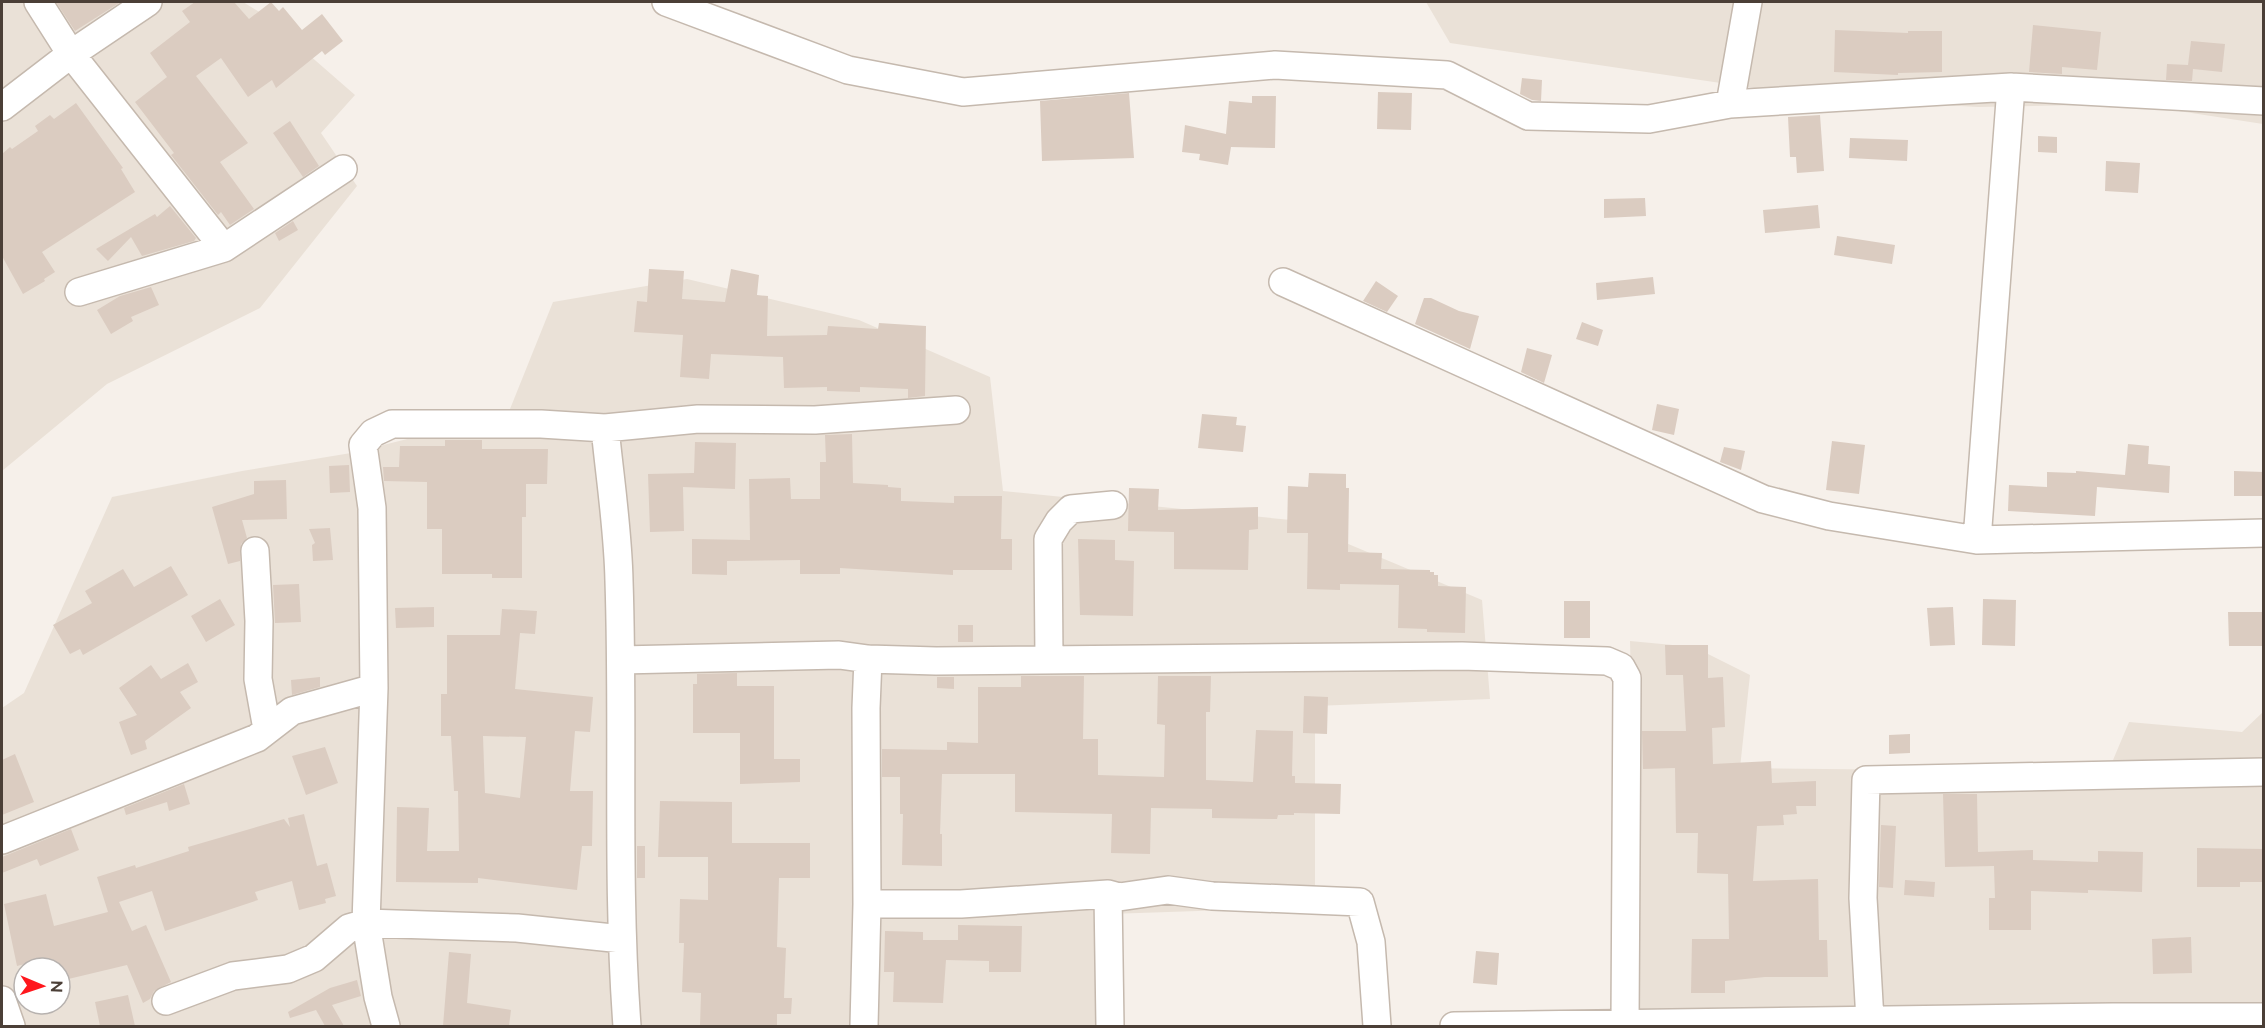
<svg xmlns="http://www.w3.org/2000/svg" width="2265" height="1028" font-family="Raleway,sans-serif">
<rect width="100%" height="100%" fill="#f6f0ea"/>
<path fill="#eae1d7" fill-rule="evenodd" d="M 2,2 L 243,2 L 261,13 L 355,95 L 321,133 L 357,186 L 260,308 L 107,384 L 2,471 Z
M 1426,2 L 2263,2 L 2263,124 L 2133,104 L 1978,107 L 1822,98 L 1450,43 Z
M 687,279 L 859,320 L 990,377 L 1003,491 L 1291,520 L 1482,600 L 1490,699 L 1315,706 L 1315,907 L 1109,914 L 1116,1026 L 2,1026 L 2,708 L 24,693 L 112,497 L 242,471 L 351,453 L 508,414 L 553,302 ZM 24,968 L 60,968 L 60,1004 L 24,1004 Z
M 1630,641 L 1694,647 L 1750,675 L 1740,768 L 2108,772 L 2129,722 L 2242,732 L 2263,712 L 2263,1026 L 1639,1019 Z"/>
<path fill="#dbccc1" fill-rule="evenodd" d="M 56,2 L 118,2 L 119,3 L 75,31 Z
M 195,2 L 234,2 L 249,19 L 271,2 L 279,11 L 283,7 L 302,30 L 322,14 L 343,41 L 325,55 L 322,51 L 276,88 L 272,80 L 248,97 L 221,58 L 196,76 L 248,143 L 220,162 L 254,209 L 230,225 L 221,212 L 218,215 L 171,155 L 174,153 L 135,102 L 167,77 L 150,53 L 190,22 L 182,11 Z
M 2033,25 L 2101,32 L 2097,70 L 2062,67 L 2062,74 L 2029,72 Z
M 1835,30 L 1908,33 L 1908,31 L 1942,31 L 1942,72 L 1898,73 L 1898,75 L 1834,72 Z
M 2191,41 L 2225,44 L 2222,72 L 2193,69 L 2192,81 L 2166,80 L 2167,64 L 2188,65 Z
M 1522,78 L 1542,80 L 1541,101 L 1532,100 L 1520,94 Z
M 1378,92 L 1412,93 L 1411,130 L 1377,129 Z
M 1129,93 L 1134,158 L 1042,161 L 1040,101 Z
M 1252,96 L 1276,96 L 1275,148 L 1231,147 L 1228,165 L 1199,160 L 1200,154 L 1182,152 L 1185,125 L 1226,134 L 1229,101 L 1252,103 Z
M 76,103 L 123,168 L 121,169 L 135,192 L 42,252 L 55,272 L 44,279 L 45,281 L 23,294 L 2,256 L 2,154 L 10,147 L 12,149 L 38,131 L 35,126 L 50,115 L 54,119 Z
M 1820,115 L 1824,171 L 1797,173 L 1796,157 L 1790,157 L 1788,117 Z
M 290,121 L 319,166 L 303,177 L 273,133 Z
M 2038,136 L 2057,137 L 2057,153 L 2038,152 Z
M 1850,138 L 1908,140 L 1907,161 L 1849,158 Z
M 2106,161 L 2140,163 L 2138,193 L 2105,191 Z
M 1645,198 L 1646,216 L 1604,218 L 1604,199 Z
M 1818,205 L 1820,228 L 1765,233 L 1763,210 Z
M 170,206 L 196,238 L 194,241 L 142,256 L 131,237 L 108,261 L 96,249 L 155,214 L 157,217 Z
M 293,221 L 298,230 L 279,241 L 275,233 Z
M 1837,236 L 1895,245 L 1892,264 L 1834,255 Z
M 649,269 L 684,271 L 682,299 L 725,302 L 731,269 L 759,275 L 757,295 L 768,296 L 767,336 L 827,335 L 828,326 L 878,329 L 879,323 L 926,326 L 925,396 L 908,398 L 908,389 L 860,387 L 860,392 L 827,391 L 827,387 L 784,388 L 783,357 L 711,354 L 709,379 L 680,377 L 683,335 L 634,332 L 637,301 L 647,302 Z
M 1653,277 L 1655,294 L 1597,300 L 1596,283 Z
M 1376,281 L 1398,296 L 1387,312 L 1363,301 Z
M 151,287 L 159,305 L 131,317 L 133,321 L 111,334 L 97,310 L 120,296 Z
M 1424,298 L 1431,298 L 1459,311 L 1479,316 L 1470,349 L 1415,324 Z
M 1582,322 L 1603,330 L 1598,346 L 1576,339 Z
M 1527,348 L 1552,355 L 1544,383 L 1521,372 Z
M 1657,404 L 1679,409 L 1674,435 L 1652,430 Z
M 1202,414 L 1237,417 L 1236,425 L 1246,426 L 1243,452 L 1198,448 Z
M 852,434 L 853,483 L 888,485 L 888,487 L 901,488 L 901,501 L 954,503 L 954,496 L 1002,496 L 1001,539 L 1012,539 L 1012,570 L 953,570 L 953,575 L 840,568 L 840,574 L 800,574 L 800,560 L 727,561 L 727,575 L 692,574 L 692,539 L 750,540 L 749,479 L 790,478 L 791,499 L 820,499 L 820,462 L 826,462 L 825,435 Z
M 445,440 L 482,440 L 482,449 L 548,449 L 547,484 L 526,484 L 526,517 L 522,517 L 522,578 L 492,578 L 492,574 L 442,574 L 442,529 L 427,529 L 427,482 L 384,481 L 383,467 L 399,467 L 400,446 L 445,446 Z
M 1832,441 L 1865,445 L 1859,494 L 1826,490 Z
M 695,442 L 736,443 L 735,489 L 683,487 L 684,531 L 650,532 L 648,474 L 694,473 Z
M 2128,444 L 2149,446 L 2148,464 L 2170,466 L 2169,493 L 2097,487 L 2095,516 L 2008,511 L 2009,485 L 2047,487 L 2047,472 L 2076,473 L 2076,471 L 2125,475 Z
M 1724,447 L 1745,451 L 1741,470 L 1720,462 Z
M 349,465 L 350,492 L 330,493 L 329,466 Z
M 2234,471 L 2264,472 L 2264,496 L 2234,496 Z
M 1309,473 L 1346,474 L 1346,488 L 1349,488 L 1348,552 L 1382,553 L 1381,569 L 1430,570 L 1430,572 L 1434,572 L 1434,575 L 1438,575 L 1438,586 L 1466,587 L 1465,633 L 1427,632 L 1427,629 L 1398,628 L 1399,585 L 1340,584 L 1340,590 L 1307,589 L 1308,533 L 1287,533 L 1288,486 L 1308,487 Z
M 286,480 L 287,519 L 242,520 L 247,538 L 241,544 L 240,561 L 228,564 L 212,507 L 254,494 L 254,481 Z
M 1129,488 L 1159,489 L 1158,510 L 1258,507 L 1258,529 L 1249,530 L 1248,570 L 1174,569 L 1174,532 L 1128,531 Z
M 330,528 L 333,560 L 313,561 L 312,545 L 315,543 L 309,529 Z
M 1078,539 L 1115,540 L 1115,560 L 1134,561 L 1133,616 L 1080,615 Z
M 171,566 L 188,595 L 83,655 L 80,649 L 70,654 L 53,625 L 92,603 L 85,591 L 123,569 L 134,587 Z
M 299,584 L 301,622 L 275,623 L 273,585 Z
M 220,599 L 235,625 L 206,642 L 191,616 Z
M 1983,599 L 2016,600 L 2015,646 L 1982,645 Z
M 1564,601 L 1590,601 L 1590,638 L 1564,638 Z
M 434,607 L 434,627 L 396,628 L 395,608 Z
M 1953,607 L 1955,645 L 1930,646 L 1927,608 Z
M 502,609 L 537,611 L 535,634 L 520,633 L 515,689 L 593,697 L 590,732 L 575,731 L 570,791 L 593,791 L 592,846 L 582,846 L 577,890 L 478,878 L 478,883 L 396,882 L 397,807 L 429,808 L 427,851 L 459,851 L 458,791 L 454,791 L 451,736 L 441,736 L 441,694 L 447,694 L 447,635 L 500,635 ZM 483,736 L 526,737 L 520,798 L 485,793 Z
M 2228,612 L 2264,612 L 2264,646 L 2229,646 Z
M 958,625 L 973,625 L 973,642 L 958,642 Z
M 1665,645 L 1708,645 L 1708,678 L 1723,677 L 1725,727 L 1712,728 L 1713,764 L 1771,761 L 1772,783 L 1816,781 L 1816,806 L 1796,806 L 1797,814 L 1783,815 L 1784,825 L 1757,826 L 1753,881 L 1818,879 L 1819,940 L 1827,940 L 1828,977 L 1765,977 L 1725,981 L 1725,993 L 1691,993 L 1692,939 L 1729,939 L 1728,874 L 1697,873 L 1698,833 L 1676,833 L 1675,768 L 1643,769 L 1642,731 L 1686,731 L 1683,675 L 1666,675 Z
M 188,663 L 198,682 L 180,692 L 191,708 L 145,741 L 147,749 L 131,755 L 119,722 L 137,715 L 119,688 L 151,665 L 161,679 Z
M 737,673 L 737,686 L 774,686 L 774,759 L 800,759 L 800,782 L 740,784 L 740,733 L 693,733 L 693,684 L 697,684 L 697,674 Z
M 1021,676 L 1084,676 L 1083,739 L 1098,739 L 1098,775 L 1164,777 L 1165,725 L 1157,724 L 1158,676 L 1211,676 L 1210,712 L 1206,712 L 1206,780 L 1253,782 L 1256,730 L 1293,731 L 1292,776 L 1295,776 L 1295,783 L 1341,784 L 1340,814 L 1294,813 L 1294,815 L 1278,815 L 1277,819 L 1212,818 L 1212,809 L 1151,808 L 1150,854 L 1111,853 L 1112,814 L 1015,812 L 1015,774 L 942,774 L 940,834 L 942,834 L 942,866 L 902,865 L 903,814 L 900,814 L 900,777 L 882,777 L 882,749 L 947,750 L 947,742 L 978,743 L 978,687 L 1021,687 Z
M 320,677 L 320,687 L 292,695 L 291,680 Z
M 937,677 L 954,677 L 954,689 L 937,688 Z
M 1304,696 L 1328,697 L 1327,734 L 1303,733 Z
M 1910,734 L 1910,753 L 1889,754 L 1889,735 Z
M 325,747 L 338,783 L 306,795 L 292,756 Z
M 15,754 L 34,802 L 2,815 L 2,760 Z
M 184,784 L 190,804 L 169,811 L 167,802 L 126,815 L 124,808 Z
M 1943,794 L 1977,794 L 1978,852 L 2033,850 L 2033,860 L 2098,862 L 2098,851 L 2143,852 L 2142,892 L 2088,890 L 2088,893 L 2031,891 L 2031,930 L 1989,930 L 1989,898 L 1995,898 L 1994,866 L 1945,867 Z
M 660,801 L 732,802 L 732,843 L 810,843 L 810,878 L 779,878 L 777,947 L 786,948 L 784,998 L 792,998 L 791,1014 L 777,1014 L 777,1026 L 700,1026 L 701,993 L 682,992 L 684,943 L 679,943 L 680,899 L 708,900 L 708,857 L 658,857 Z
M 304,814 L 317,866 L 327,863 L 336,896 L 325,899 L 326,903 L 299,910 L 292,881 L 255,892 L 258,900 L 165,931 L 152,891 L 119,902 L 132,931 L 146,925 L 171,982 L 154,991 L 150,999 L 143,1003 L 127,965 L 60,981 L 60,968 L 26,968 L 25,964 L 17,966 L 4,904 L 46,894 L 54,926 L 108,912 L 97,877 L 135,865 L 136,868 L 189,851 L 188,847 L 284,819 L 290,827 L 288,818 Z
M 1881,825 L 1896,826 L 1893,888 L 1879,887 Z
M 71,829 L 79,850 L 40,866 L 37,859 L 2,873 L 2,857 Z
M 637,846 L 645,846 L 645,878 L 637,878 Z
M 2197,848 L 2264,849 L 2264,882 L 2240,882 L 2240,887 L 2197,887 Z
M 1905,880 L 1935,882 L 1934,897 L 1904,895 Z
M 958,925 L 1022,926 L 1021,972 L 989,972 L 989,961 L 946,960 L 943,1003 L 893,1002 L 894,972 L 884,972 L 885,931 L 923,932 L 923,940 L 958,940 Z
M 2191,937 L 2192,973 L 2153,974 L 2152,939 Z
M 1476,951 L 1499,953 L 1497,985 L 1473,983 Z
M 449,952 L 471,954 L 467,1003 L 511,1010 L 509,1026 L 443,1026 Z
M 357,980 L 361,996 L 332,1005 L 344,1026 L 325,1026 L 316,1010 L 290,1018 L 288,1012 L 330,988 Z
M 128,995 L 135,1026 L 100,1026 L 95,1002 Z"/>
<g fill="none" stroke-linecap="round" stroke-linejoin="round">
<defs>
<path id="minor" d="M 38,2 L 71,54 L 224,248
M 666,2 L 848,70 L 963,92 L 1275,65 L 1447,75 L 1528,116 L 1649,119 L 1730,104 L 2011,87 L 2264,101
M 1730,104 L 1748,2
M 2,107 L 71,54 L 148,2
M 1283,282 L 1763,499 L 1829,516 L 1977,540 L 2264,533
M 79,292 L 224,248 L 343,169
M 605,428 C 610,479 618,530 619,581 C 624,730 616,878 627,1026
M 1977,540 L 2011,87
M 255,551 L 259,621 L 258,679 L 267,729
M 1049,659 L 1048,539 L 1059,521 L 1071,509 L 1113,505
M 621,660 L 839,655 L 868,659 L 936,661 L 1462,656 L 1607,661 L 1621,667 L 1627,678 L 1625,1023
M 2,840 L 257,738 L 292,711 L 374,688
M 1108,894 L 1110,1026
M 867,904 L 961,904 L 1108,894 L 1119,897 L 1168,890 L 1212,896 L 1360,902 L 1371,942 L 1377,1026
M 2,1000 L 11,1026
M 166,1001 L 233,976 L 288,969 L 314,958 L 349,928 L 366,923 L 517,928 L 622,939
M 1870,1020 L 1863,898 L 1866,780 L 2264,772
M 386,1026 L 378,997 L 366,923 L 374,688 L 372,508 L 363,445 L 373,433 L 392,424 L 541,424 L 605,428 L 698,419 L 815,420 L 956,410
M 864,1026 L 867,904 L 866,708 L 868,659
M 1454,1026 L 2113,1017 L 2264,1017"/>
</defs>
<use href="#minor" stroke="#c5b9ae" stroke-width="30"/>
<use href="#minor" stroke="#fff" stroke-width="27"/>
</g>
<rect width="2265" height="1028" fill="none" stroke="#4b3f37" stroke-width="6"/>
<g transform="translate(42 986) rotate(92)"><circle r="28" fill="#ffffff" stroke="#b7b2af" stroke-width="1.5"/>
<path d="M0-4.5L10 22L0 15L-10 22Z" fill="#ff171d"/>
<text y="-9" font-size="16" font-weight="bold" text-anchor="middle" fill="#4b3f37">N</text>
</g>
</svg>
